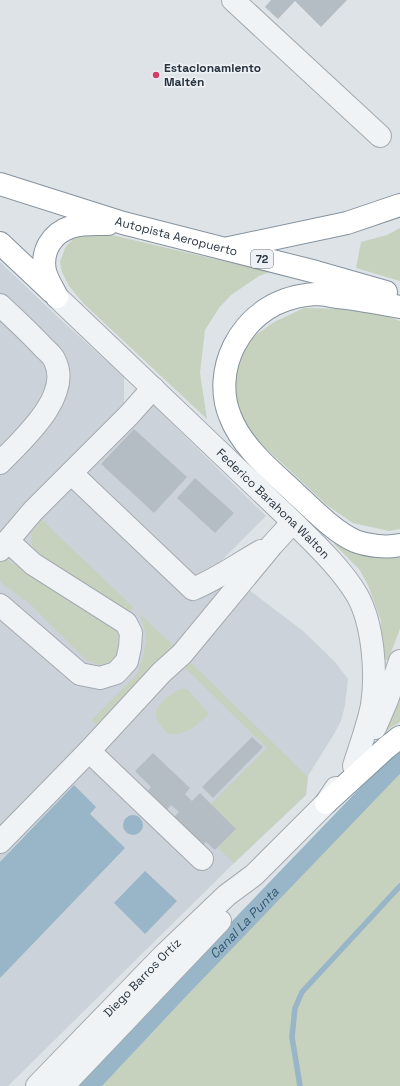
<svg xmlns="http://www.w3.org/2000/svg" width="400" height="1086" font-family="'Space Grotesk',sans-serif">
<rect width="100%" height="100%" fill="#dde3e7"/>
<path fill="#cbd2d9" d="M 0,262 L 59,318 L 124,377 L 124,403 L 81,448 L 152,404 L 266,516 L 209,573 L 227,590 L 248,589 L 261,599 L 303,631 L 335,662 L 348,679 L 345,705 L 341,721 L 334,734 L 308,776 L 306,795 L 234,863 L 8,1086 L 0,1086 Z"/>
<path fill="#c6d1be" d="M 400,228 L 400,281 L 356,268 L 361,242 L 387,235 Z
M 89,234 L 116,236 L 270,272 L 259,276 L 231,295 L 219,308 L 205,330 L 200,373 L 207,419 L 84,304 L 69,286 L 62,272 L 60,262 L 65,248 L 73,239 Z
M 304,308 L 341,309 L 381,314 L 400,321 L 400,529 L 389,531 L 353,523 L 328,506 L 256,439 L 239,418 L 233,379 L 237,364 L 252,338 L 274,322 Z
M 41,519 L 134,608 L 125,615 L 33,554 L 31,532 Z
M 337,537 C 356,546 378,560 400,557 L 400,629 L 388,660 L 382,659 L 381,621 L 368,585 L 359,569 L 334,544 Z
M 0,556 L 111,622 L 117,631 L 118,647 L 116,657 L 113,661 L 99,665 L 86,660 L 29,603 L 4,585 L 0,580 Z
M 140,614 L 176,648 L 99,728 L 92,720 L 137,674 L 142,660 L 146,642 L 145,631 Z
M 187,659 L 308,777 L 306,795 L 234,863 L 218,848 L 236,829 L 211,804 L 267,748 L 182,665 Z
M 180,689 L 187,689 L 208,713 L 208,715 C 196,726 185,736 168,734 C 164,730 157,722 156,716 C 154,705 172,693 180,689 Z
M 400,694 L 400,722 L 390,728 L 377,741 Z
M 400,769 L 400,1086 L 102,1086 Z"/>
<path fill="#98b6c8" d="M 74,785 L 96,807 L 90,814 L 125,848 L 0,978 L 0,862 Z
M123 825a10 10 0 1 1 20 0a10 10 0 1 1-20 0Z
M 145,871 L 177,901 L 145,934 L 114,903 Z"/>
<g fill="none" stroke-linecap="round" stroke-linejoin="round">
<path stroke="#98b6c8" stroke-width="5.5" d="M 300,1086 L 292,1037 L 295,1008 L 302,992 L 400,886"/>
<path stroke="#98b6c8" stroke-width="19" id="s1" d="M 89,1086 L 181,988 L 400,760"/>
</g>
<path fill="#b5bdc4" d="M 271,0 L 347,0 L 321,27 L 295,1 L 278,19 L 265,7 Z
M 134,429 L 187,477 L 154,513 L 101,464 Z
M 195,478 L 234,513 L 215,533 L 177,498 Z
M 252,737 L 263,747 L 213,798 L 202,787 Z
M 153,753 L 190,788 L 185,794 L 192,801 L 200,793 L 236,829 L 215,850 L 206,842 L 200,848 L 171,820 L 179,812 L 171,805 L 164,813 L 145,794 L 151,787 L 135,771 Z"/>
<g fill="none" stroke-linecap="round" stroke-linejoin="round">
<defs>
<g id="minor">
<path d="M 233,0 L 380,136"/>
<path id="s2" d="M 57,297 L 293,522 C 315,544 341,568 357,595 C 373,623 377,673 372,705 C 368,726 360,746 354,766"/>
<path d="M 0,305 C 15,319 30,333 44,348 C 47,351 52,355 54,359 C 74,395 22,440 0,463"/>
<path d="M 71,473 L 193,589 C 217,579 238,564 261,551"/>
<path d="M 0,550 L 33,511 L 129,415 L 153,388"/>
<path d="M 0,605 L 80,674 L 100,678 L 116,673 L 127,661 L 130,647 L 131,633 L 126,623 L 33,564 L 8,541"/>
<path d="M 375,728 L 387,700 L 400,661"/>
<path d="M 89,751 L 202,859"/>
<path d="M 0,842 L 89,751 L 162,672 L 182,654 L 272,545 L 293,522"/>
<path id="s3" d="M 37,1086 L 163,956 L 227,895 L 254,875 L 326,803 L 336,788"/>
<path d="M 63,1086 L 220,921"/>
</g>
<g id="highway">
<path id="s4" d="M 0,184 L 123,223 L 316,272 L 386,292"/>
<path d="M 0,243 L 52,292"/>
<path d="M 229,248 L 347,223 L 400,205"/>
<path d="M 57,297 C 53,288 47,280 45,271 C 41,251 52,233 71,227 C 82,223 96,224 108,224"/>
<path d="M 400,307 C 379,303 358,299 337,297 C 331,296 323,294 316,294 C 280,296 251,313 234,346 C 223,368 221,394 230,416 C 242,448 272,471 296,494 C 314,510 333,531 355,541 C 368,546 387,548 400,545"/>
<path d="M 326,803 L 386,748 L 400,737"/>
</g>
</defs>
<use href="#minor" stroke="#a3abb1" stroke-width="24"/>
<use href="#highway" stroke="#85929e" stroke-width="24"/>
<use href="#minor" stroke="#f0f3f6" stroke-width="22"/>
<use href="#highway" stroke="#fff" stroke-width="22"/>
</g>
<circle fill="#cf406b" stroke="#edf1f5" stroke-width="1.5" cx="156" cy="75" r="4"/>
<g text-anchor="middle" stroke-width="3.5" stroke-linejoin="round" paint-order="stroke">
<rect fill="#edf1f5" stroke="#626c75" stroke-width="1" x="251" y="250" width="22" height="18" rx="3"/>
<g font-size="11" font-weight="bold" fill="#27333e">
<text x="262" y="263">72</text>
</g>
<g font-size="12" font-weight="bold" fill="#27333e" stroke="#edf1f5" text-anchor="start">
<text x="164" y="72">Estacionamiento<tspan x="164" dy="14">Maitén</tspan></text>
</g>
<g font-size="12" fill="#27333e" stroke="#edf1f5">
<text dy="4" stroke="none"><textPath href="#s4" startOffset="184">Autopista Aeropuerto</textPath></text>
<text dy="4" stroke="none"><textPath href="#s2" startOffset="299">Federico Barahona Walton</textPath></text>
<text dy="4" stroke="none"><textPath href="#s3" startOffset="151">Diego Barros Ortíz</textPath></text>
</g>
<g font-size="13" font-style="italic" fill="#315872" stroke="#edf1f5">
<text dy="5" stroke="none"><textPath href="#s1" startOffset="225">Canal La Punta</textPath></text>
</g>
</g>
</svg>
